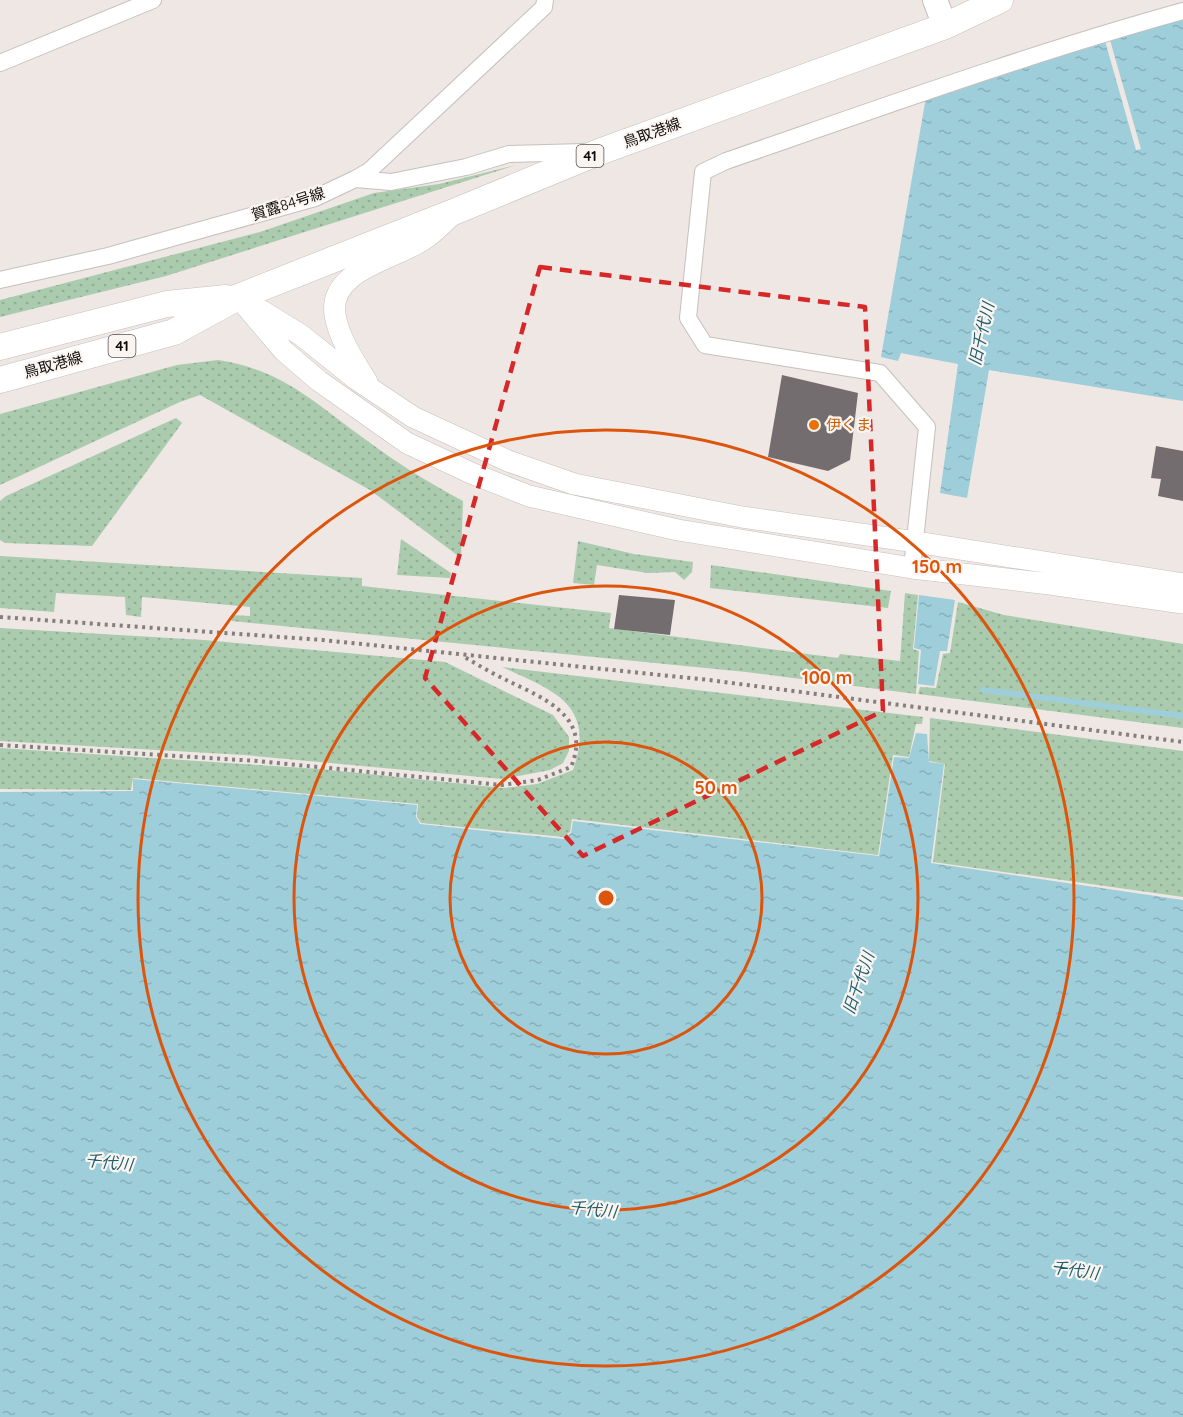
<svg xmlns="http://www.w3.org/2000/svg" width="1183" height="1417" font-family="Quicksand,'Noto Sans JP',sans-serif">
<defs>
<pattern id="grass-dots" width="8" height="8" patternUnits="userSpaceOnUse" patternTransform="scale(1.5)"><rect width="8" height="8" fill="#abcbaf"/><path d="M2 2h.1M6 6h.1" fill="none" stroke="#92ad95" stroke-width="1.8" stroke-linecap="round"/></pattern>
<pattern id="water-ripples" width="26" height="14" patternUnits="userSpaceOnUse" patternTransform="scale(1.5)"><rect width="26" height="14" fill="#9dceda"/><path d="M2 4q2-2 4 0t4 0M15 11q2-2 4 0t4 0" fill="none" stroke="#86b0ba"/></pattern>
</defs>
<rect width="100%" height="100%" fill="#eee7e4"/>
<path fill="url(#grass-dots)" d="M 516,165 L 166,276 L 0,317 L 0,300 L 260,232 L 374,193 L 439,184 Z
M 218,360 C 282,370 311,400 362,437 C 394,461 427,482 463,501 L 461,558 L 370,490 L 200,395 L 180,402 L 0,485 L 0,414 L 177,365 Z
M 176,418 L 182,423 L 92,546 L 5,543 L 0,540 L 0,501 L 6,496 Z
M 401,539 L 451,573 L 450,578 L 397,575 Z
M 578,541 L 634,554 L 693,562 L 692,572 L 684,580 L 675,572 L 648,573 L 597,565 L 594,585 L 573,583 Z
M 0,556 L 362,578 L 362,586 L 611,613 L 609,628 L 838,658 L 840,654 L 900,661 L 905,593 L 918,595 L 913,649 L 919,651 L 916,694 L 746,672 L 232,621 L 231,615 L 250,616 L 250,607 L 142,597 L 141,617 L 126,615 L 125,597 L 56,593 L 54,612 L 0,608 Z
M 711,565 L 891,591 L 888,608 L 710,588 Z
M 958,602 L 1004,615 L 1183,644 L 1183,728 L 918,694 L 920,687 L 936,688 L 943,654 L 950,653 Z
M 0,628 L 204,640 L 445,662 L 553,715 L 569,737 L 569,751 L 563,763 L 550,770 L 502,779 L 244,755 L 0,741 Z
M 502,667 L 923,717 L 922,724 L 916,724 L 909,757 L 893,755 L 878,855 L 572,819 L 570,832 L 563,837 L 421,823 L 417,817 L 418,804 L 133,778 L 131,790 L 0,789 L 0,748 L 320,769 L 503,788 L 537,784 L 573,770 C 597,704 552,690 502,667 Z
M 930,718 L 1183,751 L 1183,897 L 933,862 L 945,764 L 929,761 Z"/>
<path fill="url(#water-ripples)" d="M 1183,19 L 1183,401 L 989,370 L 967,498 L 940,493 L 958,364 L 901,353 L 898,361 L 881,357 L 926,97 L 1105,41 L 1136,150 L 1141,149 L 1110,40 Z
M 919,595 L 955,600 L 947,651 L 940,651 L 934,686 L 918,684 L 921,650 L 914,648 Z
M 916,733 L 927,734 L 929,762 L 944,764 L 931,863 L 1183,900 L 1183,1417 L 0,1417 L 0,792 L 133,791 L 133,779 L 417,805 L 416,817 L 420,824 L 564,839 L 571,833 L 573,821 L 879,856 L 894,757 L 909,758 Z"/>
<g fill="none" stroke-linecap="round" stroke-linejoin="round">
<path stroke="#9dceda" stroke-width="6" d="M 983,690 L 1183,716"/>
</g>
<path fill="#736d70" d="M 782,375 L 858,393 L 850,460 L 828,471 L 768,457 Z
M 1156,446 L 1183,451 L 1183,501 L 1158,496 L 1161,479 L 1151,478 Z
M 619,595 L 675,600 L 670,635 L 614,629 Z"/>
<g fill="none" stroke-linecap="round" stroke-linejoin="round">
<defs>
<path id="minor" d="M 0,63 L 153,0
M 356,179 L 391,182 L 466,167 L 509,154 L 584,152
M 0,280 L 108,256 L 315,198 L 355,179 L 369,171 L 544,7 L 545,0
M 912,568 L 927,427 L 880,373 L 705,345 L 688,318 L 703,172 L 726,161 C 877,109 1028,54 1183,11"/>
<path id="tertiary" d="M 238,297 L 284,351 L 319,381 L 407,443 L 471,473 L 529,496 L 678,530 L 912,568 L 1050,584 L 1183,603
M 254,306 L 301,335 L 356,379 L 413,417 L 508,461 L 574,484 L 742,517 L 916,542 L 1183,584
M 367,382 C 355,362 339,339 335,315 C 328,270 395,259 423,240 C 433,234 442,224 451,216"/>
<path id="secondary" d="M 935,0 L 945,26"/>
<path id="primary" d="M 0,347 L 167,304 L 226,298
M 0,380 L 174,332 L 238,297 L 456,211 L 599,152 L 945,26 L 1000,0"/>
</defs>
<use href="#minor" stroke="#c6c0bd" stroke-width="18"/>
<use href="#tertiary" stroke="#c6c0bd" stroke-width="22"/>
<use href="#secondary" stroke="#c6c0bd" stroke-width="26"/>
<use href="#primary" stroke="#c6c0bd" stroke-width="27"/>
<path stroke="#847f7d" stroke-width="4" stroke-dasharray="3 4.5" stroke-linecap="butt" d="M 0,617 L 323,640 L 709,680 L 1183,742
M 0,745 L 257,761 L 502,785 L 538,780 L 571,767 C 593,716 541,697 504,679 C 490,672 476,664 463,656"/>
<use href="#minor" stroke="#fff" stroke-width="16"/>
<use href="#tertiary" stroke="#fff" stroke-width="21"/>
<use href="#secondary" stroke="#fff" stroke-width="24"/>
<use href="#primary" stroke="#fff" stroke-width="26"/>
</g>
<path fill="none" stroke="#d62828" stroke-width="4.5" stroke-dasharray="12 8" stroke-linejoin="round" d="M 540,267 L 865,307 L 883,711 L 583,856 L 425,678 Z"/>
<g fill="none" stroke="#dd550c" stroke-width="3">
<circle cx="606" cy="898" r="156"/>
<circle cx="606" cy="898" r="312"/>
<circle cx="606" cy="898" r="468"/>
</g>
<circle fill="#e8710a" stroke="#fbf5f1" stroke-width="2" cx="814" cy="425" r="6"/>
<g text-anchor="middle" stroke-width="4.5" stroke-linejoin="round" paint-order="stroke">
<g fill="#fbf5f1" stroke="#555250" stroke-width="1.5">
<rect x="576.5" y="145" width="27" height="22" rx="4.5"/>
<rect x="108.5" y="335" width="27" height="22" rx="4.5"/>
</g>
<g font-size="14" font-weight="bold" fill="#0e0c0b">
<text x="590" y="161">41</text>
<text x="122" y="351">41</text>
</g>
<g font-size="15" fill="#0e0c0b" stroke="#fbf5f1">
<text transform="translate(652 133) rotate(-20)" y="5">鳥取港線</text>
<text transform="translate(288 204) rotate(-18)" y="5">賀露84号線</text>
<text transform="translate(53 365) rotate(-16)" y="5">鳥取港線</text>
</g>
<g font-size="15" fill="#c56008" stroke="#fbf5f1" text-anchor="start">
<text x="826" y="430">伊くま</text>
</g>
<g font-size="16" font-style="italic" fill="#1f5f6d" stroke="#fbf5f1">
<text transform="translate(981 334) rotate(-77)" y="6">旧千代川</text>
<text transform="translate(858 983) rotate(-71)" y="6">旧千代川</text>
<text transform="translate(109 1162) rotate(6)" y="6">千代川</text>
<text transform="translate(593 1209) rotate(6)" y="6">千代川</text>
<text transform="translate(1075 1270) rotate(8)" y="6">千代川</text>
</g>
</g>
<circle cx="606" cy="898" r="9" fill="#dd550c" stroke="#fbf5f1" stroke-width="3"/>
<g font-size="18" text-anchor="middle" font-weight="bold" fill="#dd550c" stroke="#fbf5f1" stroke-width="4.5" stroke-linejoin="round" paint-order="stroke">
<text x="937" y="573">150 m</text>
<text x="827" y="684">100 m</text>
<text x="716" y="794">50 m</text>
</g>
</svg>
